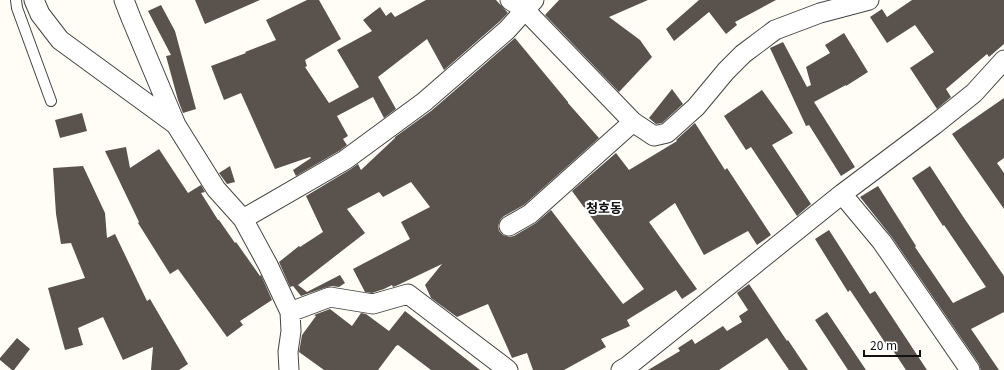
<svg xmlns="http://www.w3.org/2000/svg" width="1004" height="370" font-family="Georgia,'Noto Sans KR',serif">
<rect width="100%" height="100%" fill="#fffdf5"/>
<path fill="#5a524d" d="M 195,0 L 260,0 L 205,24 Z
M 307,0 L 319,0 L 341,39 L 305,60 L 307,66 L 305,67 L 329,103 L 359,87 L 337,50 L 372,31 L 363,20 L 380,7 L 386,16 L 391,12 L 395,17 L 426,0 L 496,0 L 508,13 L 499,22 L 444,70 L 427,39 L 378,77 L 396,109 L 384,118 L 373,97 L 337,116 L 348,136 L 343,139 L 347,145 L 339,151 L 296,176 L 293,170 L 311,158 L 310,157 L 275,169 L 241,93 L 224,100 L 211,66 L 246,53 L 245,52 L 276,40 L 266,20 Z
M 559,0 L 648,0 L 609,17 L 640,40 L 652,57 L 619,92 L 545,15 Z
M 699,0 L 776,0 L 735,22 L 737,25 L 726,34 L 709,12 L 674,41 L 666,29 Z
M 912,0 L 1004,0 L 1004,44 L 989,57 L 987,54 L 946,89 L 951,97 L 937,109 L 910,68 L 934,52 L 915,25 L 887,43 L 870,17 L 882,9 L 887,17 Z
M 161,5 L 175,31 L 196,109 L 183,113 L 178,100 L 166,56 L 171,55 L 148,11 Z
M 844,33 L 868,72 L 846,86 L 846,85 L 814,102 L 855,167 L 841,176 L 809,125 L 806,126 L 770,48 L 783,42 L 807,87 L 811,85 L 806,67 L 830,53 L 825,45 Z
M 515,38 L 568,102 L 568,103 L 599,138 L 524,205 L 504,216 L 500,220 L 498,226 L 499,231 L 503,235 L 509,237 L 514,236 L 536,223 L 551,210 L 623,304 L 644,289 L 572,191 L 616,153 L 629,170 L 677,141 L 676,140 L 695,123 L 725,170 L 727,168 L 771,235 L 757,245 L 748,231 L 704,255 L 675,203 L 649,222 L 697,289 L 682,299 L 676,290 L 627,320 L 630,326 L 601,339 L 606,347 L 564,370 L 533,370 L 527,353 L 512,358 L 488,304 L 457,317 L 431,298 L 425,285 L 442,264 L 398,285 L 393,287 L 392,285 L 384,289 L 372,293 L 365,292 L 353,269 L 410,239 L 401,222 L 430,207 L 411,182 L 383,197 L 379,192 L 347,209 L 365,233 L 298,285 L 307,292 L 340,275 L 345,283 L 339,287 L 332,286 L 327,287 L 301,296 L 293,286 L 290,287 L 279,262 L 299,246 L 300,247 L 323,232 L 306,196 L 351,169 L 358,164 L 361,170 L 395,138 L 395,137 L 431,111 L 445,99 Z
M 672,89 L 683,104 L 662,123 L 656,124 L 649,118 Z
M 762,90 L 793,133 L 772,145 L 811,204 L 797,216 L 751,147 L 746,150 L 724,116 Z
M 1004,98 L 1004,158 L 997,163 L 1004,173 L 1004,209 L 952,134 Z
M 82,113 L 87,131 L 60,138 L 55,120 Z
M 126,147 L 130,168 L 159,149 L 188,193 L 201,185 L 205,192 L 201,193 L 218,220 L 219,220 L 235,243 L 236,242 L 260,276 L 261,275 L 272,300 L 240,321 L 243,325 L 227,337 L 178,269 L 170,274 L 138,223 L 139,222 L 105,151 Z
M 83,166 L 105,213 L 107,238 L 115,234 L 147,301 L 150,299 L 188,364 L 179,370 L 151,370 L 153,347 L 123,360 L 103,317 L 78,328 L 83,345 L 65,350 L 48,288 L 85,278 L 71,243 L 61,244 L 56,214 L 53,168 Z
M 230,166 L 235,182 L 227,184 L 219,173 Z
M 930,166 L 964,218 L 1004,276 L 1004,312 L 971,329 L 999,370 L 981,370 L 979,364 L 891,236 L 860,197 L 878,186 L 916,246 L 915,247 L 953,303 L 986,287 L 944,225 L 943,226 L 912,178 Z
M 829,230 L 870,294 L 875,291 L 927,370 L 906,370 L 890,346 L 888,347 L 850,290 L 848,292 L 815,239 Z
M 749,284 L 787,341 L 788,340 L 808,370 L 789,370 L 767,338 L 719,370 L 648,370 L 680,351 L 678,348 L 692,339 L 695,344 L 723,326 L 727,331 L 742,322 L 739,316 L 748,310 L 737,293 Z
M 330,309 L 352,326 L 361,313 L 366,314 L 389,331 L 405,311 L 480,370 L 431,370 L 398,345 L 396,346 L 378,370 L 324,370 L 299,352 L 302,335 L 316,316 L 314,315 Z
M 827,312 L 866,370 L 848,370 L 815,320 Z
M 17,338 L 30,349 L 14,370 L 12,370 L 0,360 L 0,358 Z"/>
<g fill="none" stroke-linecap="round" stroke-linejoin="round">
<defs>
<path id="lane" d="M 16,0 L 17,8 L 51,101"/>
<path id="street" d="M 34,0 L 40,14 L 60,40 L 175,124
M 124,0 L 131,18 L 176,125 L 216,189 L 243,219 L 268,265 L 290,312 L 291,331 L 288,352 L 289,370
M 510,0 L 525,10 L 633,122 L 654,136 L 667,133 L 696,107 L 726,71 L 743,54 L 775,30 L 820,13 L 869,0
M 842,194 L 934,125 L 974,93 L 1004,60
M 243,219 L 345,160 L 424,102 L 507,30 L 534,0
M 509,226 L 530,214 L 633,122
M 290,312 L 330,297 L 373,304 L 408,294 L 508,370
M 621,370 L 628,366 L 842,194 L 882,242 L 970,370"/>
</defs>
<use href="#lane" stroke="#444" stroke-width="12"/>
<use href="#street" stroke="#444" stroke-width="21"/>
<use href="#lane" stroke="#fff" stroke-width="10"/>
<use href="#street" stroke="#fff" stroke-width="19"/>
</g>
<g text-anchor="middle" stroke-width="4" stroke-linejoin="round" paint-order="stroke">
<g font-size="13" font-weight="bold" fill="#111" stroke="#fff">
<text x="604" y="213">청호동</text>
</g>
</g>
<path d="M864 350v6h56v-6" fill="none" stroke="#111111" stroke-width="2"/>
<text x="870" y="350" font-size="12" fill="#111111" stroke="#ffffff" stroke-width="3" paint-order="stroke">20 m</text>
</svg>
